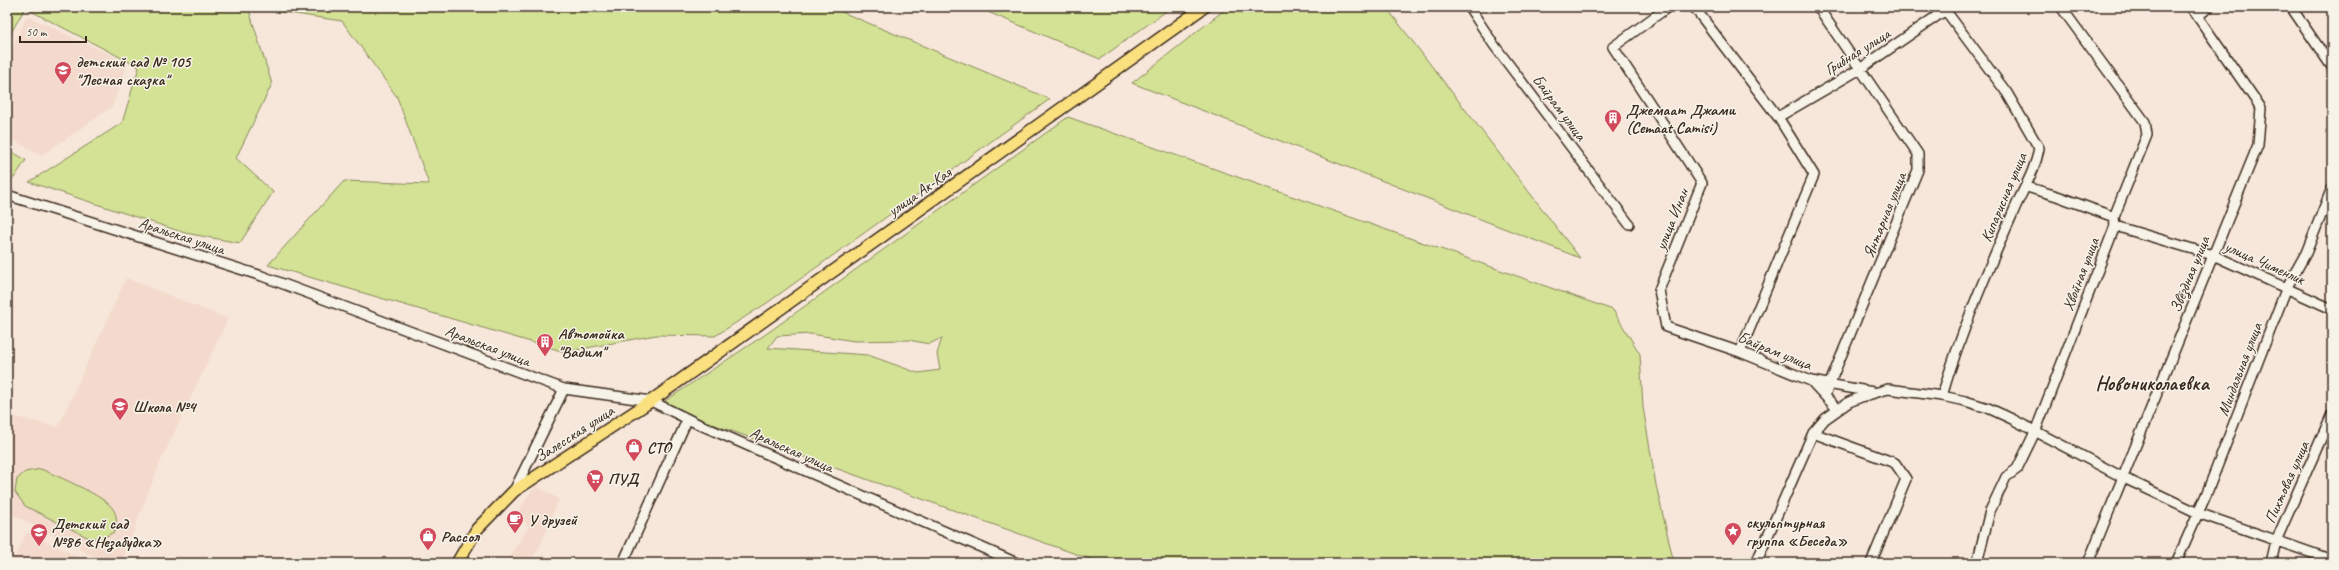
<svg xmlns="http://www.w3.org/2000/svg" width="2339" height="570" font-family="Caveat,sans-serif">
<rect width="100%" height="100%" fill="#f7e7da"/>
<filter id="ink" filterUnits="userSpaceOnUse"><feTurbulence type="fractalNoise" baseFrequency=".025" numOctaves="2"/><feDisplacementMap in="SourceGraphic" scale="8" xChannelSelector="R" yChannelSelector="G"/><feConvolveMatrix kernelMatrix="1 2 1 2 8 2 1 2 1" color-interpolation-filters="sRGB"/></filter>
<g filter="url(#ink)">
<path fill="#f3dacd" d="M 27,16 L 128,63 L 112,107 L 41,156 L 7,136 L 7,59 Z
M 126,278 L 228,319 L 159,465 L 121,563 L 106,563 L 7,512 L 7,415 L 58,427 Z
M 536,486 L 559,499 L 539,549 L 528,563 L 506,563 L 528,527 L 524,519 L 517,515 L 528,495 Z
M 27,532 L 91,563 L 12,563 Z"/>
<path fill="#d3e295" stroke="#87865a" fill-rule="evenodd" d="M 7,7 L 830,7 L 1050,99 L 767,303 L 715,336 L 656,335 L 565,352 L 268,265 L 344,181 L 429,184 L 397,97 L 342,21 L 248,7 L 272,84 L 236,158 L 273,192 L 240,243 L 185,233 L 29,182 L 122,123 L 139,67 L 25,8 L 7,40 Z
M 976,7 L 1172,7 L 1100,59 Z
M 1228,7 L 1386,7 L 1580,258 L 1132,83 Z
M 1068,117 L 1613,310 L 1640,354 L 1643,407 L 1656,485 L 1674,563 L 1101,563 L 659,405 L 766,334 ZM 811,334 L 854,341 L 909,340 L 929,344 L 942,338 L 937,354 L 940,370 L 918,373 L 868,355 L 768,348 L 777,336 Z
M 7,149 L 26,160 L 14,178 L 7,177 Z
M 41,469 C 55,475 107,497 113,509 C 118,517 117,523 114,532 L 101,539 L 87,537 L 25,506 L 15,492 L 17,479 L 25,472 Z"/>
<g fill="none" stroke-linecap="round" stroke-linejoin="round">
<defs>
<path id="minor" d="M 1469,7 L 1494,45 L 1629,224
M 1668,7 L 1613,47 L 1702,183 L 1659,290 L 1666,327 L 1740,352 L 1811,381 L 1873,392
M 1694,7 L 1778,117 L 1814,175 L 1740,352
M 1818,7 L 1918,154 L 1918,170 L 1825,395
M 2291,7 L 2332,67
M 2198,16 L 2209,7
M 1778,117 L 1860,69 L 1950,7
M 2027,187 L 2057,196 L 2114,217
M 7,195 L 262,276 L 564,389 L 651,401 L 696,423 L 1017,563
M 2115,226 L 2213,255 L 2332,309
M 1811,381 L 1837,409
M 1942,396 C 1960,334 1986,274 2012,215 C 2021,192 2035,173 2039,148 L 2007,93 L 1943,7
M 1813,433 L 1895,463 L 1906,479 L 1871,563
M 514,491 L 564,389
M 623,563 L 687,420
M 1756,563 L 1813,433 L 1825,419 L 1849,402 L 1861,397 L 1888,389 L 1942,396 L 1965,401 L 1988,408 L 2012,419 L 2124,478 L 2198,513 L 2332,560
M 1977,563 L 1990,511 L 2006,477 L 2017,469 L 2035,432 L 2115,226 L 2114,217 L 2147,135 L 2145,122 L 2061,7
M 2088,563 L 2258,145 L 2261,108 L 2191,7
M 2176,563 L 2206,495 L 2287,287 L 2306,253 L 2332,188
M 2271,563 L 2276,541 L 2332,414"/>
<path id="major" d="M 457,563 L 477,529 L 514,491 L 651,401 L 1204,7"/>
</defs>
<use href="#minor" stroke="#3b2a1e" stroke-width="12"/>
<use href="#major" stroke="#3b2a1e" stroke-width="14"/>
<use href="#minor" stroke="#f7f3e8" stroke-width="9"/>
<use href="#major" stroke="#fbe080" stroke-width="11"/>
</g>
</g>
<defs>
<symbol id="school-pin" viewBox="-11 -11 22 30"><path d="M0 17L-7.5 6A9.5 9.5 0 1 1 7.5 6Z" fill="#d1495b" stroke="#f7f3e8"/><path d="M0-5L7-2L0 1L-7-2ZM-4 1L0 2.5L4 1V4Q0 6-4 4Z" fill="#fff"/></symbol>
<symbol id="building-pin" viewBox="-11 -11 22 30"><path d="M0 17L-7.5 6A9.5 9.5 0 1 1 7.5 6Z" fill="#d1495b" stroke="#f7f3e8"/><path d="M-4-6H4V6H1V3H-1V6H-4ZM-2.5-4.3h1.7v1.8h-1.7ZM.8-4.3h1.7v1.8H.8ZM-2.5-1h1.7V.8h-1.7ZM.8-1h1.7V.8H.8Z" fill="#fff"/></symbol>
<symbol id="shop-pin" viewBox="-11 -11 22 30"><path d="M0 17L-7.5 6A9.5 9.5 0 1 1 7.5 6Z" fill="#d1495b" stroke="#f7f3e8"/><path d="M-5-2.5h2.3a2.7 3.5 0 0 1 5.4 0H5L5.5 6h-11ZM-1.5-2.5h3a1.5 2.3 0 0 0-3 0Z" fill="#fff"/></symbol>
<symbol id="supermarket-pin" viewBox="-11 -11 22 30"><path d="M0 17L-7.5 6A9.5 9.5 0 1 1 7.5 6Z" fill="#d1495b" stroke="#f7f3e8"/><path d="M-6-5.5h2.5l.6 2H6L4.5 2H-2.5L-4.4-4H-6ZM-1.5 3.2a1.3 1.3 0 1 0 .1 0ZM3 3.2a1.3 1.3 0 1 0 .1 0Z" fill="#fff"/></symbol>
<symbol id="cafe-pin" viewBox="-11 -11 22 30"><path d="M0 17L-7.5 6A9.5 9.5 0 1 1 7.5 6Z" fill="#d1495b" stroke="#f7f3e8"/><path d="M-5.5-4.5H6V0H3Q3 3.5 0 3.5H-2.5Q-5.5 3.5-5.5 0ZM3-3.2v2h1.7v-2ZM-6 4.5H4V6H-6Z" fill="#fff"/></symbol>
<symbol id="sight-pin" viewBox="-11 -11 22 30"><path d="M0 17L-7.5 6A9.5 9.5 0 1 1 7.5 6Z" fill="#d1495b" stroke="#f7f3e8"/><path d="M0-6L1.8-2.2L6-1.7L2.9 1.2L3.7 5.4L0 3.3L-3.7 5.4L-2.9 1.2L-6-1.7L-1.8-2.2Z" fill="#fff"/></symbol>
</defs>
<g fill-rule="evenodd">
<use href="#school-pin" x="53" y="60" width="20" height="27"/>
<use href="#building-pin" x="1603" y="108" width="20" height="27"/>
<use href="#building-pin" x="535" y="332" width="20" height="27"/>
<use href="#school-pin" x="110" y="396" width="20" height="27"/>
<use href="#shop-pin" x="624" y="437" width="20" height="27"/>
<use href="#supermarket-pin" x="585" y="468" width="20" height="27"/>
<use href="#cafe-pin" x="505" y="509" width="20" height="27"/>
<use href="#sight-pin" x="1723" y="521" width="20" height="27"/>
<use href="#school-pin" x="29" y="522" width="20" height="27"/>
<use href="#shop-pin" x="418" y="526" width="20" height="27"/>
</g>
<g text-anchor="middle" stroke-width="3" stroke-linejoin="round" paint-order="stroke">
<g font-size="16" fill="#3b2a1e" stroke="#f7f3e8">
<text transform="translate(1857 51) rotate(-32)" y="6">Грибная улица</text>
<text transform="translate(1560 107) rotate(53)" y="6">Байрам улица</text>
<text transform="translate(919 191) rotate(-35)" y="6">улица Ак-Кая</text>
<text transform="translate(2003 197) rotate(-67)" y="6">Кипарисная улица</text>
<text transform="translate(1884 215) rotate(-68)" y="6">Янтарная улица</text>
<text transform="translate(1671 219) rotate(-68)" y="6">улица Инан</text>
<text transform="translate(182 235) rotate(18)" y="6">Аральская улица</text>
<text transform="translate(2265 262) rotate(24)" y="6">улица Чименлик</text>
<text transform="translate(2080 274) rotate(-69)" y="6">Хвойная улица</text>
<text transform="translate(2189 274) rotate(-68)" y="6">Звёздная улица</text>
<text transform="translate(488 345) rotate(21)" y="6">Аральская улица</text>
<text transform="translate(1775 350) rotate(22)" y="6">Байрам улица</text>
<text transform="translate(2239 369) rotate(-69)" y="6">Миндальная улица</text>
<text transform="translate(574 433) rotate(-33)" y="6">Залесская улица</text>
<text transform="translate(792 449) rotate(24)" y="6">Аральская улица</text>
<text transform="translate(2286 482) rotate(-66)" y="6">Пихтовая улица</text>
</g>
<g font-size="16" font-weight="bold" fill="#3b2a1e" stroke="#f7f3e8" text-anchor="start">
<text x="76" y="67">детский сад № 105<tspan x="76" dy="18">"Лесная сказка"</tspan></text>
<text x="1626" y="115">Джемаат Джами<tspan x="1626" dy="18">(Cemaat Camisi)</tspan></text>
<text x="558" y="339">Автомойка<tspan x="558" dy="18">"Вадим"</tspan></text>
<text x="133" y="412">Школа №4</text>
<text x="647" y="453">СТО</text>
<text x="608" y="484">ПУД</text>
<text x="528" y="525">У друзей</text>
<text x="1746" y="528">скульптурная<tspan x="1746" dy="18">группа «Беседа»</tspan></text>
<text x="52" y="529">Детский сад<tspan x="52" dy="18">№86 «Незабудка»</tspan></text>
<text x="441" y="542">Рассол</text>
</g>
<g font-size="20" font-weight="bold" fill="#3b2a1e" stroke="#f7f3e8">
<text x="2152" y="390">Новониколаевка</text>
</g>
</g>
<rect width="2339" height="570" fill="none" stroke="#f7f3e8" stroke-width="24"/>
<rect x="12" y="12" width="2315" height="546" fill="none" stroke="#3b2a1e" stroke-width="1.5" filter="url(#ink)"/>
<path d="M20 36v6h66v-6" fill="none" stroke="#3b2a1e" stroke-width="2"/>
<text x="26" y="36" font-size="12" fill="#3b2a1e" stroke="#f7f3e8" stroke-width="3" paint-order="stroke">50 m</text>
</svg>
